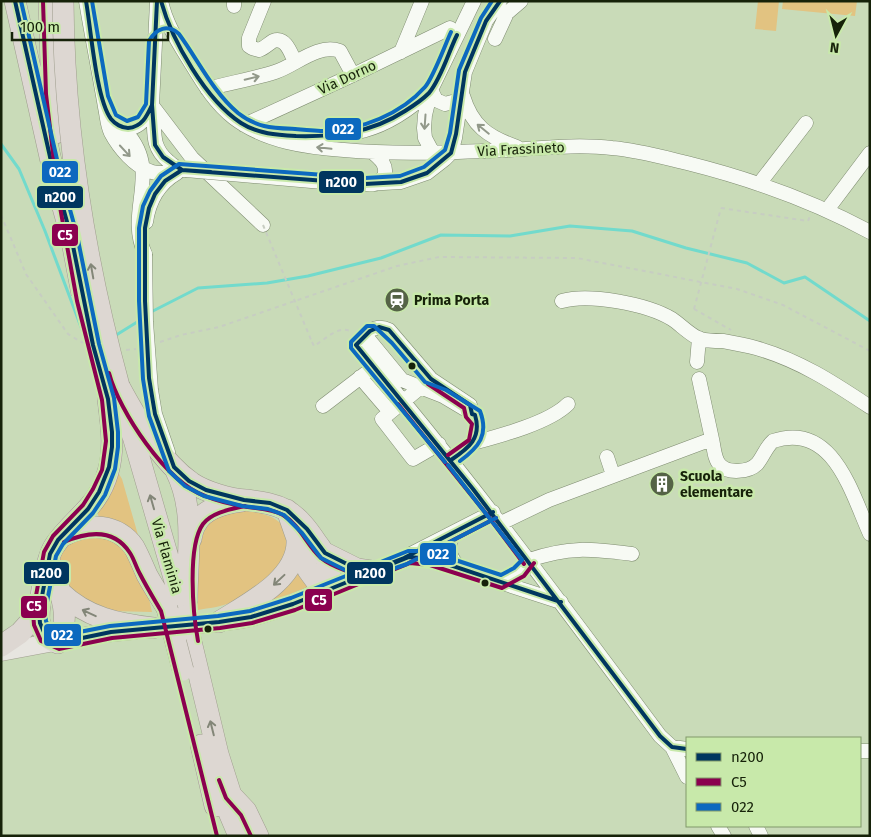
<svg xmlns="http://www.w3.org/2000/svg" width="871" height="837" font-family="'Fira Sans',sans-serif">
<rect width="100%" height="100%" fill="#c9dbb8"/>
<path fill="#e2c381" d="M 758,1 L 779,1 L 776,31 L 755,29 Z
M 783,1 L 857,1 L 855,16 L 782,9 Z
M 119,474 L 122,479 L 140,542 L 100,521 L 97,511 L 116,475 Z
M 245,511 C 269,513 295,522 286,552 C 284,557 283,566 280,570 C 275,575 238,600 232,602 C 221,607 209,608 198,610 L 195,603 L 195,538 L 210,518 Z
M 80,533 L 120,542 L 149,599 L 152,612 L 110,611 L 71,595 L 56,557 Z
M 295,570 L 311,586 L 268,603 Z"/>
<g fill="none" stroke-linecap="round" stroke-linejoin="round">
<path stroke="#72dacc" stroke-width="3" d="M 1,144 L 19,169 L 45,231 L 87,343 L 100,341
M 151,312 L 198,288 L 267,283 L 308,276 L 381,258 L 441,235 L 510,236 L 570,226 L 632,231 L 686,248 L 747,263 L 784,283 L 805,277 L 870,321
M 113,337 L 142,319"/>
<defs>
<path id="minor" d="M 86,1 C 92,37 99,72 105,107 C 107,116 107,125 111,133 C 119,148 135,167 152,172 C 162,175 172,172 182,170
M 161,1 C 166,25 180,45 192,65 C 204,85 216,104 234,118 C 266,142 306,147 344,150 C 399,155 454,152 508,150 C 543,148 578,144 612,148 C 637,150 662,157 687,163 C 751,179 811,200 870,232
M 264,1 L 249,38 L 249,46 L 252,48 L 259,50 C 265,48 268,44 273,41 C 286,36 291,54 295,62
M 157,2 L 152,105 C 157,127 148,144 168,161 C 172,165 179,169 185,170
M 234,6 L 234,1
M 495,39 L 507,13 L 521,1
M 401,52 L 422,1
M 207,89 C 229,83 253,79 275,72 C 295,66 317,43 340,51 L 353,75
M 431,90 L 436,100 L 445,104 L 456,101 L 462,93
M 463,96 C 472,126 488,137 517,147
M 154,108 L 192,158 L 263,225
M 117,125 C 135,134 146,121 152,105
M 244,125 L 353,75 L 450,28
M 121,127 C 166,169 124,208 145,254
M 285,135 C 349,138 383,135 431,90
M 372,152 C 381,159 388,166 384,177 L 375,184
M 433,153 L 425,138 L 424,128 L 425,115 L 431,90 L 474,1
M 323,182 L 365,184 L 401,182 L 427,173 L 445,159 L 451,153 L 455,138 L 465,72 L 486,21 L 500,1
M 759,184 L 806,123
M 827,210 L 870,153
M 146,222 C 149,201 158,184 177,173
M 562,301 C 589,293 647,304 672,319 C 681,325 690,335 700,339 C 707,341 716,341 723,341 C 734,343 745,345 756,348 C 799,360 834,383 870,407
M 365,335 L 402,380 L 443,396 L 475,415 C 485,437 467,449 451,460
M 697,362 L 699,338
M 360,377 L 390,412
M 699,379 L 712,439
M 427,382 L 382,419 L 413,459 L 439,444
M 151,390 L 155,414 L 168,452
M 323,406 L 374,367
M 472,414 L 470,405 L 431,379 L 389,330 C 375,323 363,334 356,345 C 463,470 561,603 660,736 L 672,747 L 687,777
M 473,443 C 499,436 549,423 568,404
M 607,457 L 613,475
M 501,523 L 549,500 L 712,439 C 714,447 714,459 720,465 C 728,474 749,472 757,464 C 763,457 766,447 773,441 C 833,421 851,492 870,534
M 455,532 C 446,546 448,556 460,568
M 409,555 L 493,512
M 529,560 C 570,546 591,549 632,554
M 501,582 C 513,576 523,573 529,560
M 329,588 L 404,558 L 422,557 L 561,602
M 672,747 L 687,749
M 860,751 L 870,751
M 718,826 L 724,836
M 756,826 L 761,836"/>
<path id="major" d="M 175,626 C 200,624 227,623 252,617 C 279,610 304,599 329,588
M 1,652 L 97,634 L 136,630"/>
<path id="highway" d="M 15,1 L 55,179 L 71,236
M 49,1 L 52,93 L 56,133
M 119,386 C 137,419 160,461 192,483 C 206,492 229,499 246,500 C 260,502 273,503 286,510 C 299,517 309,531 317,543 C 328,557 333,571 329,588 L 316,581 L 308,570 L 287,510
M 126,412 L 185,616
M 176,471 C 196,511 187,557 187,600
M 65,535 C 88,523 117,523 134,547 C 139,556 143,566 147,575 C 153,586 160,597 167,608
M 191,539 C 192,534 193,528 196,524 C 204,508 226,503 242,501
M 325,553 L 357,569 L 371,571
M 49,560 C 58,586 73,616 58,643 C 46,639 41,631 39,619 C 39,603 46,557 55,545 C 74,517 98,508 108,472 C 115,448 111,423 108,399
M 60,592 C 87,618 118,624 153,628
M 219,622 C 247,604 299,579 297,540
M 188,629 L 218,754 L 231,795 L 246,811 L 258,836
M 1,646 L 20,633 L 39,612
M 201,745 L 215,806
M 219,789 L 239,836"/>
</defs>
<use href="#minor" stroke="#7f8c71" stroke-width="15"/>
<use href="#major" stroke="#9f9e8e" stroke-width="19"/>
<use href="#highway" stroke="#9f9e8e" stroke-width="22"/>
<path stroke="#c7cdc2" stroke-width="2" stroke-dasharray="4 4" stroke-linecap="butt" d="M 721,208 L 808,221 L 810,216
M 1,215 L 26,274 L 68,334 L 81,342 L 92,344
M 694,309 L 731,330
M 160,342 L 181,335 L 219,327 L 397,266 L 439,257 L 577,258 L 737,289 L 783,305 L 870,351
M 312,342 L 314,346 C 326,339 339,324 352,332
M 126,350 L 136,349"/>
<use href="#minor" stroke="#f7faf4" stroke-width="14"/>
<use href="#major" stroke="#e7e5e0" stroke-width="18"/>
<use href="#highway" stroke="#ddd7d2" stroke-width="21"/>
<defs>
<path id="minor-bridge" d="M 186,170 L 323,182
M 145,254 L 146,322 L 151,390"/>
<path id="highway-bridge" d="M 63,1 C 64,131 85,261 119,386
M 71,236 L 82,294
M 167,608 L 183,670
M 185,616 L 188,629"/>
</defs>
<use href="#minor-bridge" stroke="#7f8c71" stroke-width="15" stroke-linecap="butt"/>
<use href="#highway-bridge" stroke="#9f9e8e" stroke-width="22" stroke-linecap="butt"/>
<path stroke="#c7cdc2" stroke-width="2" stroke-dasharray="4 4" stroke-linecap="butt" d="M 263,225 L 312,342
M 694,309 L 721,208"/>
<use href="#minor-bridge" stroke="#f7faf4" stroke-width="14"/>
<use href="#highway-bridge" stroke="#ddd7d2" stroke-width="21"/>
<defs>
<path id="bus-1" d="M 15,1 L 55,179 L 71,236 L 93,345 L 108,399 L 112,432 L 112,447 L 109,467 L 99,492 L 88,509 L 58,540 L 50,554 L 39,612 L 40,623 L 46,637 L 58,643 L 111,632 L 219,622 L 251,617 L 293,604 L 409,557 L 432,559 L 561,602
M 86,1 C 91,29 96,99 111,119 C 115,124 122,128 128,128 C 142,127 147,116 152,105
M 157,1 L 152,105 L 155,145 L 163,157 L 182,170 L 211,172
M 161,1 C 172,41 206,100 241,123 C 258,134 277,135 296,136 C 335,137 371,133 405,111 C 413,106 422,100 429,93 C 442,77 448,53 457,35
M 451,460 C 469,448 482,438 475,415 L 472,414 L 470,405 L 431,379 L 389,330 L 379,327 L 370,331 L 356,345 L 473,489 L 660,736 L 672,747 L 687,749
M 493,512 L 404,558 L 371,571 L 357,569 L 325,553 L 307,529 L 287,510 L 270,503 L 244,500 L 206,490 L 189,481 L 174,467 L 155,414 L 149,378 L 145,301 L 145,228 L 149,208 L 155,194 L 165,181 L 182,170 L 365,184 L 401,182 L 427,173 L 451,153 L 456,134 L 465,72 L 486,21 L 500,1"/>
<path id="bus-2" d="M 43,1 L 46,94 L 58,196 L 77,301 L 102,400 L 106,441 L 102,470 L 93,489 L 83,505 L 53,536 L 44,552 L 33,612 L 34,625 L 41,641 L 59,649 L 112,638 L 220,628 L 252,623 L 295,610 L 410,563 L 430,565 L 502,588 L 524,576 L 534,563
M 109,373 C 119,411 166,482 205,496 C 217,501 230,504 242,506 C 256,509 270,508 283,515 C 300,525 307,546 321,558 C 332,567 356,575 370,577
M 428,384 L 464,408 L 466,417 L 472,424 L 469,440 L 448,455
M 398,404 L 488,516 L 524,564
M 64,542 C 87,532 114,528 130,553 C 134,559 136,567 140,574 C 146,586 154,599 161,611 L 217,836
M 407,564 L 496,518
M 198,641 C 193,614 187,546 203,524 C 212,512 232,509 245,506
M 219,780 L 226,798 L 241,815 L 251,836"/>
<path id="bus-3" d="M 21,1 L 61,177 L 77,235 L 99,344 L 114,398 L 118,432 L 118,447 L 115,469 L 105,495 L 93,513 L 63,544 L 56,556 L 45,612 L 46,621 L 51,632 L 59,636 L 110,626 L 218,616 L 250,611 L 291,598 L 408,551 L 423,551 L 434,553 L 501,575 L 514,568 L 522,560 L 448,465
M 92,1 L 108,96 L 116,115 L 127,121 L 138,117 L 146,104 L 149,41 C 156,28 168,24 179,34 C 198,60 213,92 238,113 C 257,128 273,128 295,129 C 306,130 316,131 326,131 C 361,130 401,114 425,87 C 433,78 445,45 451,32
M 492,1 L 481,18 L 459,70 L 450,133 L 445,150 L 424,167 L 400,176 L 365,178 L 179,164 L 161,176 L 150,191 L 143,206 L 139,228 L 139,301 L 143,379 L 149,416 L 169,471 L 185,486 L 204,496 L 242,506 L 268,509 L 284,515 L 302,533 L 321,558 L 355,575 L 370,577 L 407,564 L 496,518
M 445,462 L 351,348 L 351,342 L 367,326 L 374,326 L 392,343 L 425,382 L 446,390 L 480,411 C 489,435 479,447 460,461"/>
</defs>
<use href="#bus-1" stroke="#c8e9aa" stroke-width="8"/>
<use href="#bus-2" stroke="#c8e9aa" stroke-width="8"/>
<use href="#bus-3" stroke="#c8e9aa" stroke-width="8"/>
<use href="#bus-1" stroke="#00365f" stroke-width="4"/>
<use href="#bus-2" stroke="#8b004f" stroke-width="4"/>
<use href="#bus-3" stroke="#0c69bf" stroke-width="4"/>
</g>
<defs><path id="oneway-shaft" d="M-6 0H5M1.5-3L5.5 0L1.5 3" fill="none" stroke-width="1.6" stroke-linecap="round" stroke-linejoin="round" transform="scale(1.25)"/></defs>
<g stroke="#92998a">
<use href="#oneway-shaft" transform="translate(252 78) rotate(-13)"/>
<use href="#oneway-shaft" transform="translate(425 122) rotate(94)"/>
<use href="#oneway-shaft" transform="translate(483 129) rotate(-141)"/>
<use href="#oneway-shaft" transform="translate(324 148) rotate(-174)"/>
<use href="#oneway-shaft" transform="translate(125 151) rotate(47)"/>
</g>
<g stroke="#838678">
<use href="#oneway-shaft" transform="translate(92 271) rotate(-100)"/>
<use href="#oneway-shaft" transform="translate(152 502) rotate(-106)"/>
<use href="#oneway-shaft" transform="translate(279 580) rotate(137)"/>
<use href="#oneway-shaft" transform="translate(89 613) rotate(-155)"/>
<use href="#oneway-shaft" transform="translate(212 728) rotate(-104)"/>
</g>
<defs>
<symbol id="station-disc" viewBox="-11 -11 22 22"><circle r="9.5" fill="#556346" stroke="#c8e9aa"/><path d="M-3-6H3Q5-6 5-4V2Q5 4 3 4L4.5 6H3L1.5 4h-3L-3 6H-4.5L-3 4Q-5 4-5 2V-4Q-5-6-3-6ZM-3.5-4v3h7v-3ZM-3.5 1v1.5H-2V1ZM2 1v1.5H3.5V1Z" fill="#fff"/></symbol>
<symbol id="building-disc" viewBox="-11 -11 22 22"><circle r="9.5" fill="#556346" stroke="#c8e9aa"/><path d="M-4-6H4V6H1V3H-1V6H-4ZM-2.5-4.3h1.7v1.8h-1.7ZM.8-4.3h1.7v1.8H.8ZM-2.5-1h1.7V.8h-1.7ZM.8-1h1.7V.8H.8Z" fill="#fff"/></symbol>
</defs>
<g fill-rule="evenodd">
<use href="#station-disc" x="383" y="286" width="28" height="28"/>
<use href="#building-disc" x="648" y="470" width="28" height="28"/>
</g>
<g fill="#162209" stroke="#c8e9aa" stroke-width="2">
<circle cx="412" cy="366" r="4.5"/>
<circle cx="485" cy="583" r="4.5"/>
<circle cx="208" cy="629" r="4.5"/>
</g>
<g text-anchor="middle" stroke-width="5" stroke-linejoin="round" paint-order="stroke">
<g font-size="14" fill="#162209" stroke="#c8e9aa">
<text transform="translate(347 77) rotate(-25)" y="5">Via Dorno</text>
<text transform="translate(521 149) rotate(-3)" y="5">Via Frassineto</text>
<text transform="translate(167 556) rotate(74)" y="5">Via Flaminia</text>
</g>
<g font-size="14" font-weight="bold" fill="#162209" stroke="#c8e9aa" text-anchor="start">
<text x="414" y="305">Prima Porta</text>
<text x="680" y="481">Scuola<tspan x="680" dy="16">elementare</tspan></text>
</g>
</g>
<g stroke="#c8e9aa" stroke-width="2">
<rect x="324" y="117" width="38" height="24" rx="5" fill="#0c69bf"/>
<rect x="41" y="160" width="38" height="24" rx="5" fill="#0c69bf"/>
<rect x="318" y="170" width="47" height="24" rx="5" fill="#00365f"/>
<rect x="36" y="185" width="48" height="24" rx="5" fill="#00365f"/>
<rect x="51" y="223" width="28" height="24" rx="5" fill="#8b004f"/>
<rect x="419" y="542" width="38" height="24" rx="5" fill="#0c69bf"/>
<rect x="23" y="561" width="47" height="24" rx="5" fill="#00365f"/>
<rect x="346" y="561" width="48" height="24" rx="5" fill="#00365f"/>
<rect x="304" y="588" width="29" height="24" rx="5" fill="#8b004f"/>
<rect x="20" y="595" width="28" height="24" rx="5" fill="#8b004f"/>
<rect x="43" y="623" width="39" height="24" rx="5" fill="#0c69bf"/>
</g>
<g font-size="14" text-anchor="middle" font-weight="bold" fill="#fff">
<text x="343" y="134">022</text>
<text x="60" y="177">022</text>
<text x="341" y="187">n200</text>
<text x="60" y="202">n200</text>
<text x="65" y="240">C5</text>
<text x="438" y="559">022</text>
<text x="46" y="578">n200</text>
<text x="370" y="578">n200</text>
<text x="319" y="605">C5</text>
<text x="34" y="611">C5</text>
<text x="62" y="640">022</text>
</g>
<rect width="871" height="837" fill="none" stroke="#162209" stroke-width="5"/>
<rect x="686" y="737" width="175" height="90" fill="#c8e9aa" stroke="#81996a"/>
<rect x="696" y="753" width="25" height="8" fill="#00365f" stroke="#81996a"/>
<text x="731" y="762" font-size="15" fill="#162209">n200</text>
<rect x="696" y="778" width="25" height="8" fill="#8b004f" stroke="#81996a"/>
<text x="731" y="787" font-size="15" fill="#162209">C5</text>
<rect x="696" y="803" width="25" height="8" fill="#0c69bf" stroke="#81996a"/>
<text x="731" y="812" font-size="15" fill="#162209">022</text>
<g transform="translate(836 35) rotate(187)" stroke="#c8e9aa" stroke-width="4" paint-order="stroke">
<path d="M0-4L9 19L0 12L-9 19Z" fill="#162209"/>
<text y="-8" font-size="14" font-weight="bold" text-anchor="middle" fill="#162209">N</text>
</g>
<path d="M12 32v8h156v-8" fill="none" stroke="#162209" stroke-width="2.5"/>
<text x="20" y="32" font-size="15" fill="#162209" stroke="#c8e9aa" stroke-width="4" paint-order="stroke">100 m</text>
</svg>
